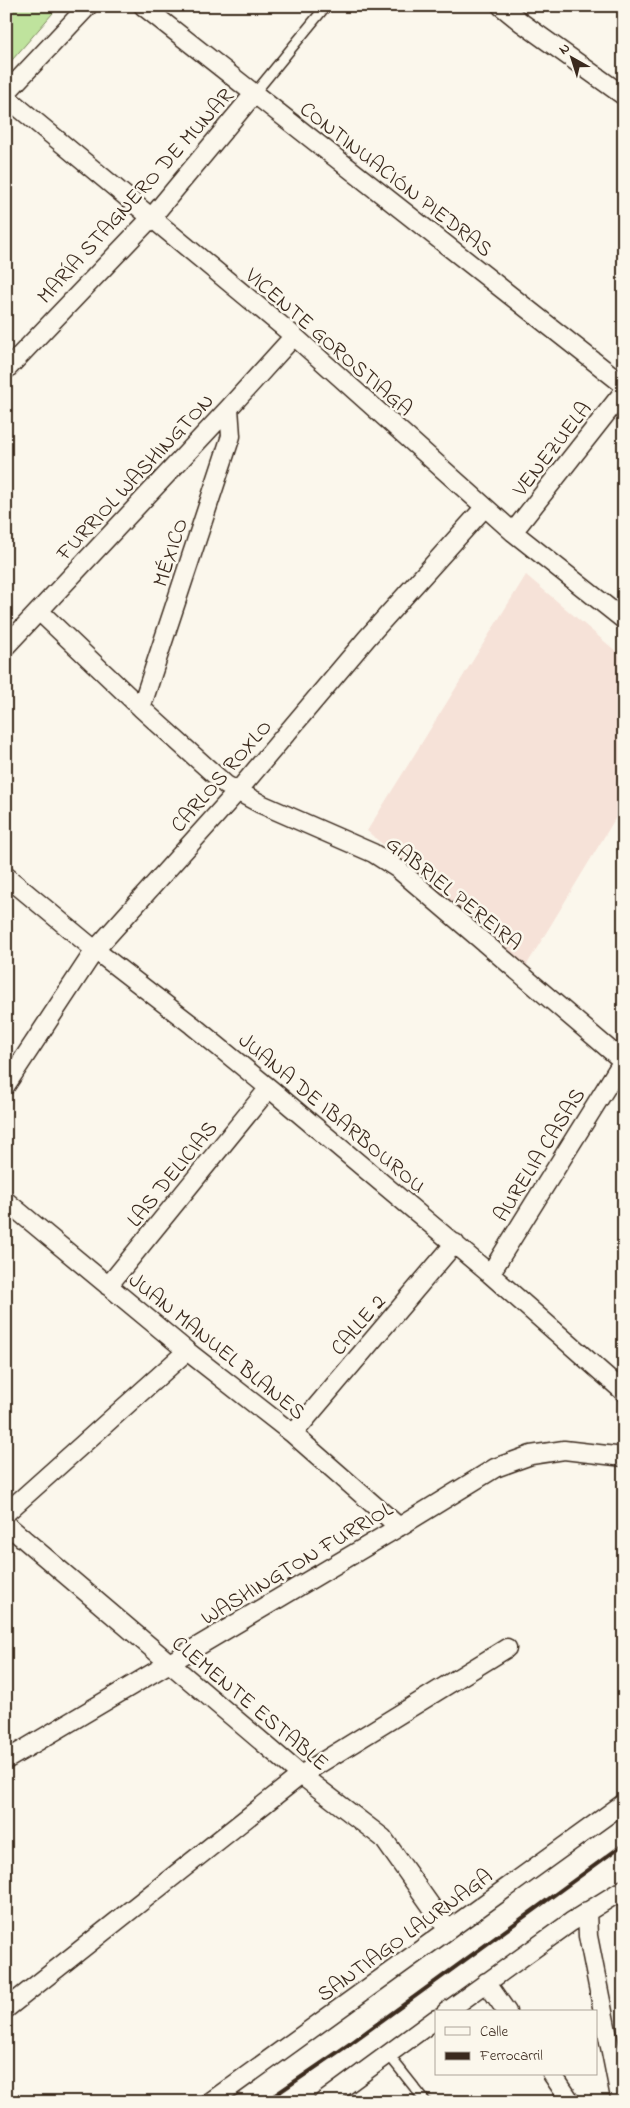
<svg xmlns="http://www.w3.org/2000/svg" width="630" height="2108" font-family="'Indie Flower',sans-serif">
<rect width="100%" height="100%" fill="#fbf7ec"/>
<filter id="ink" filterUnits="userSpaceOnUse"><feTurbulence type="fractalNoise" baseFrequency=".02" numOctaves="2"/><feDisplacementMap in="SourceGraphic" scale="10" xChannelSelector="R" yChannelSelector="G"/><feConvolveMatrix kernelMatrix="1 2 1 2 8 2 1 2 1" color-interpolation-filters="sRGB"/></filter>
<g filter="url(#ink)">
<path fill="#f6e2d8" d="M 526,575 L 624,658 L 624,804 L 526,966 L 367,831 Z"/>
<path fill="#bfe39d" stroke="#7d865e" d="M 6,6 L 59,6 L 6,67 Z"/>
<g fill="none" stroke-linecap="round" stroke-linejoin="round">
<defs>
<path id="service" d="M 254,94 L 326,6
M 388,2054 L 426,2102"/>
<path id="minor" d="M 143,6 L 624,385
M 501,6 L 522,23 L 624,96
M 6,93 L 88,6
M 6,97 L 294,336 L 513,532 L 624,620
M 6,370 L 152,217 L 254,94
M 513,532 L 624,391
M 39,611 L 141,708 L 226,785 L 261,804 L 373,853 L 398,869 L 624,1062
M 6,646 L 229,408 L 294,336
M 141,708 L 231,436 L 229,408
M 6,876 L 95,950 L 192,1025 L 269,1088 L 490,1274 L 624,1392
M 6,1085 L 95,950 L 237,792 L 367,638 L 484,508
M 6,1201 L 187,1351 L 293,1434 L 399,1527
M 490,1274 L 624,1059
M 108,1286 L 269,1088
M 293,1434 L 455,1243
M 6,1513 L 187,1351
M 6,1524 L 301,1775 L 383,1838 L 448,1930
M 6,1760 L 399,1527 L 495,1468 L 531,1455 L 564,1450 L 624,1457
M 587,1911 L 588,1936 L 621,2102
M 486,1982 L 507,2012
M 6,2009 L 301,1775 L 507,1648
M 446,2012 L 571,1922 L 624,1889
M 552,2074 L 571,2102
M 210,2102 L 624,1803
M 323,2102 L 436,2019"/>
</defs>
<use href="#service" stroke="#3b2a1e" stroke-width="12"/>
<use href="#minor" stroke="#3b2a1e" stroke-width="21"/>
<use href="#service" stroke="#fbf7ec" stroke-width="9"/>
<use href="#minor" stroke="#fbf7ec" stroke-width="18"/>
<path stroke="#3b2a1e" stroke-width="4" d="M 265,2102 L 351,2043 L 624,1844"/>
</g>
</g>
<g text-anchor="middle" stroke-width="5" stroke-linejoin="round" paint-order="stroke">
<g font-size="22" fill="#3b2a1e" stroke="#fbf7ec">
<text transform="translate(397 178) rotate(38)" y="8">CONTINUACIÓN PIEDRAS</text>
<text transform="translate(134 195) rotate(-48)" y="8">MARÍA STAGNERO DE MUNAR</text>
<text transform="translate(330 341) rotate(41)" y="8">VICENTE GOROSTIAGA</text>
<text transform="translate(551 448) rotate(-52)" y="8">VENEZUELA</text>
<text transform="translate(134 476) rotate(-47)" y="8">FURRIOL WASHINGTON</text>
<text transform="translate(169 552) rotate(-72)" y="8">MÉXICO</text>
<text transform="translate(220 775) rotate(-49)" y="8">CARLOS ROXLO</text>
<text transform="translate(455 892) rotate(39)" y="8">GABRIEL PEREIRA</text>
<text transform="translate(333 1112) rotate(40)" y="8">JUANA DE IBARBOUROU</text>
<text transform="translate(538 1154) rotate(-58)" y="8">AURELIA CASAS</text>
<text transform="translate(171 1173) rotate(-51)" y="8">LAS DELICIAS</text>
<text transform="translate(357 1324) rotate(-50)" y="8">CALLE 2</text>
<text transform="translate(218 1345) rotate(39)" y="8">JUAN MANUEL BLANES</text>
<text transform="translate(296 1562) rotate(-31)" y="8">WASHINGTON FURRIOL</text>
<text transform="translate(251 1702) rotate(40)" y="8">CLEMENTE ESTABLE</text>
<text transform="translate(404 1934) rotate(-36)" y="8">SANTIAGO LAURNAGA</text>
</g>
</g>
<rect width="630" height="2108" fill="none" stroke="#fbf7ec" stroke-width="25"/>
<rect x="12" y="12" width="605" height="2083" fill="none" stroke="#3b2a1e" stroke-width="2" filter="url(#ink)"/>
<rect x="435" y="2010" width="162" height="65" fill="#fbf7ec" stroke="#aea59a"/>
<rect x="445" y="2027" width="25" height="8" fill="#fbf7ec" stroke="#aea59a"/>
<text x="480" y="2036" font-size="15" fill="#3b2a1e">Calle</text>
<rect x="445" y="2052" width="25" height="8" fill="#3b2a1e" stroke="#aea59a"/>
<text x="480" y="2060" font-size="15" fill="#3b2a1e">Ferrocarril</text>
<g transform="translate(572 58) rotate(321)" stroke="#fbf7ec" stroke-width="4" paint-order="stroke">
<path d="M0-4L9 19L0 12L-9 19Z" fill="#3b2a1e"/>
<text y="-8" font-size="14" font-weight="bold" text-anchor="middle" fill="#3b2a1e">N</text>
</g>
</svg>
